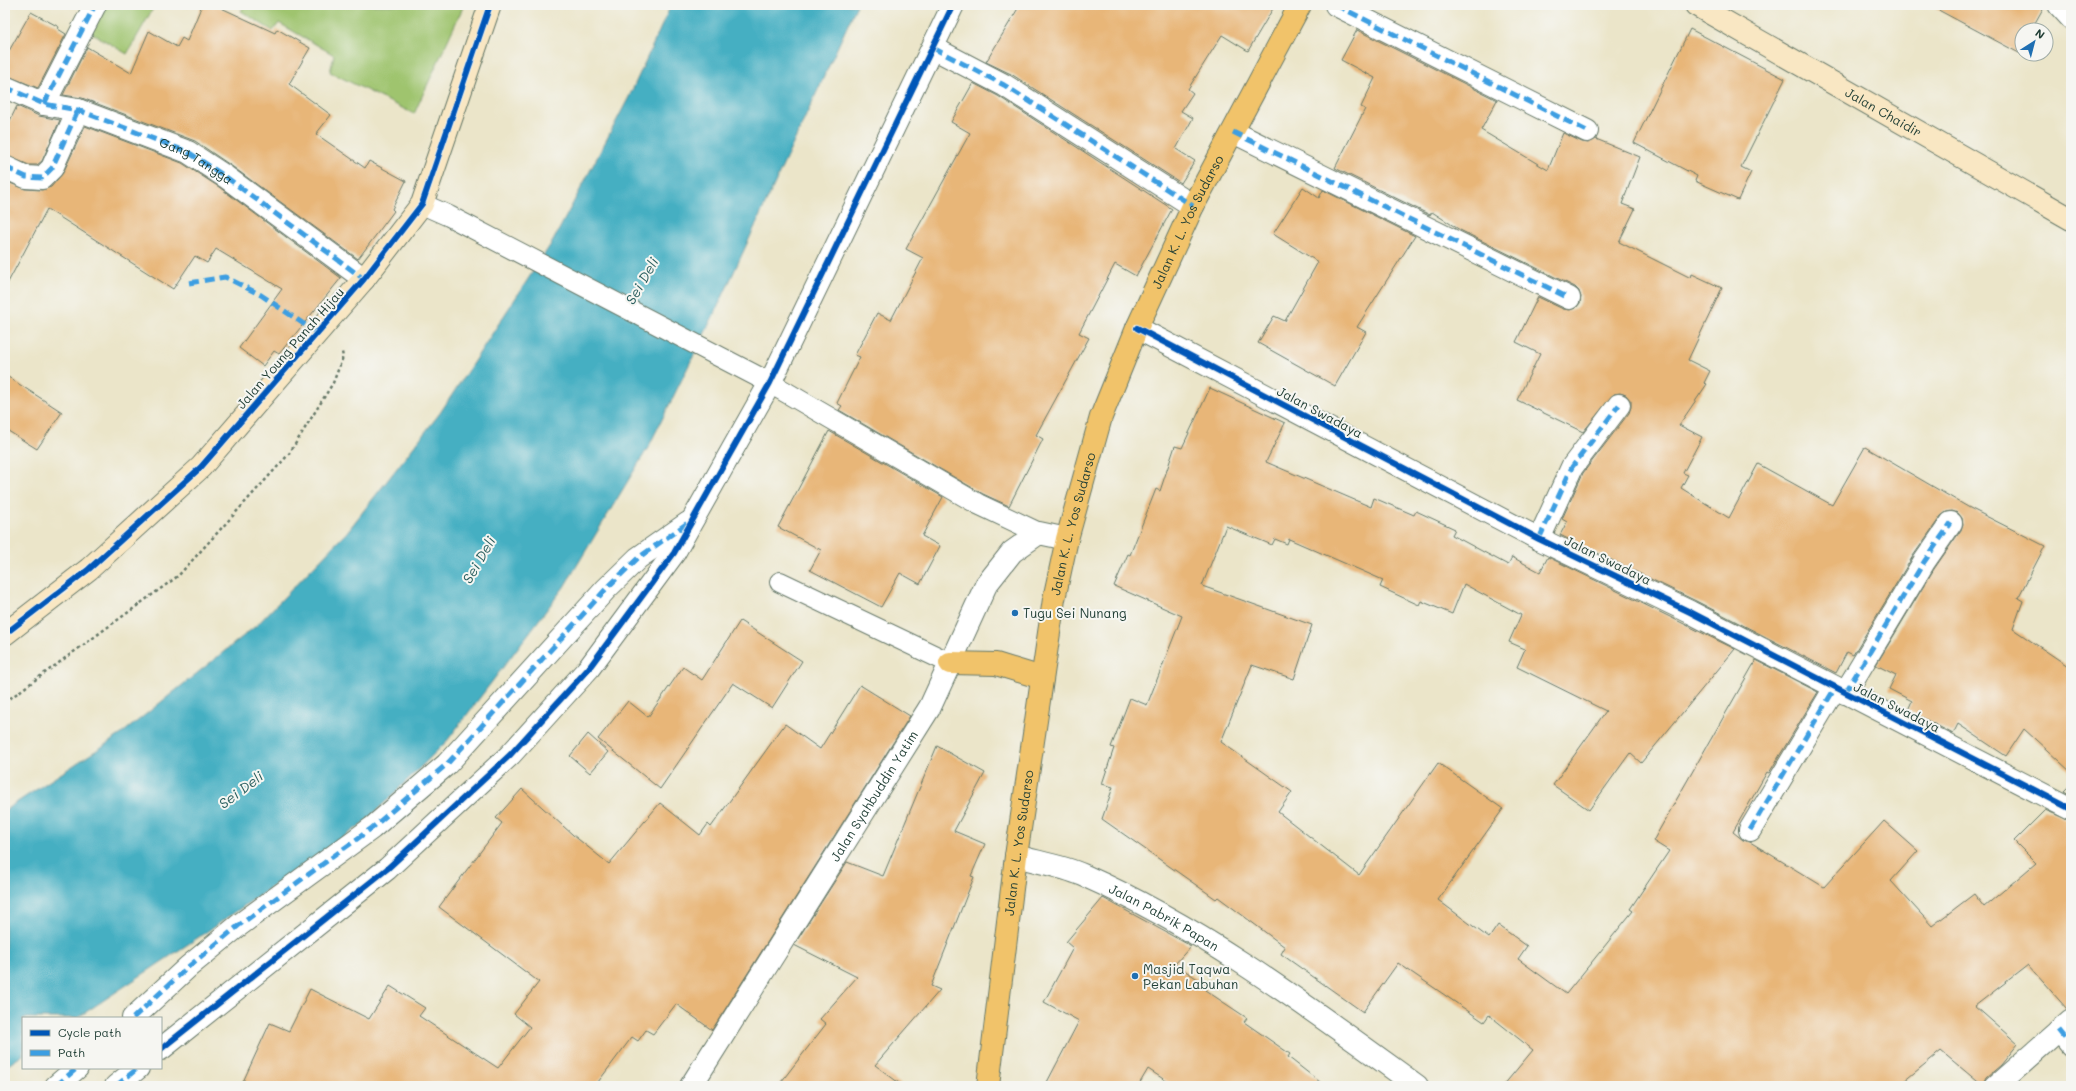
<svg xmlns="http://www.w3.org/2000/svg" width="2076" height="1091" font-family="Mali,sans-serif">
<rect width="100%" height="100%" fill="#f6f6f2"/>
<filter id="ink" filterUnits="userSpaceOnUse"><feTurbulence type="fractalNoise" baseFrequency=".025" numOctaves="2"/><feDisplacementMap in="SourceGraphic" scale="8" xChannelSelector="R" yChannelSelector="G"/><feConvolveMatrix kernelMatrix="1 2 1 2 8 2 1 2 1" color-interpolation-filters="sRGB"/></filter>
<filter id="wash" filterUnits="userSpaceOnUse"><feTurbulence type="fractalNoise" baseFrequency=".012" numOctaves="4" result="noise"/><feDisplacementMap in="SourceGraphic" scale="16" xChannelSelector="R" yChannelSelector="G"/><feGaussianBlur stdDeviation="0.9" result="paint"/><feColorMatrix in="noise" values="0 0 0 0 0 0 0 0 0 0 0 0 0 0 0 0 0 1.4 0 .05"/><feComposite in="paint" operator="in"/></filter>
<g filter="url(#wash)">
<rect width="100%" height="100%" fill="#ebe5c9"/>
<path fill="#9fc46e" stroke="#5f8051" d="M 102,5 L 155,5 L 127,54 L 87,30 Z
M 245,5 L 464,5 L 414,114 L 330,72 L 334,55 L 279,23 L 273,31 L 241,11 Z"/>
<path fill="#44afc2" stroke="#32767b" d="M 671,5 L 857,5 L 721,300 L 649,446 L 564,587 L 447,741 L 365,822 L 205,933 L 77,1018 L 23,1018 L 23,1055 L 5,1067 L 5,810 L 120,735 L 257,625 L 347,532 L 440,413 L 553,241 L 629,97 Z"/>
<g id="blocks">
<path fill="#e8b678" d="M 202,5 L 215,5 L 275,33 L 277,29 L 310,48 L 289,84 L 331,115 L 316,134 L 365,168 L 369,161 L 406,181 L 392,209 L 394,211 L 358,259 L 233,167 L 195,141 L 82,98 L 63,95 L 87,47 L 131,73 L 149,31 L 177,47 L 182,38 L 187,41 Z
M 1020,5 L 1275,5 L 1248,51 L 1222,35 L 1188,89 L 1193,93 L 1181,111 L 1193,118 L 1176,149 L 1195,161 L 1181,183 L 1011,74 L 986,62 Z
M 1929,5 L 2045,5 L 2031,30 L 2022,30 L 2022,47 L 2019,53 Z
M 31,12 L 59,27 L 58,29 L 66,34 L 38,88 L 5,75 L 5,58 Z
M 1690,29 L 1785,79 L 1741,167 L 1751,172 L 1738,200 L 1695,181 L 1697,176 L 1634,143 Z
M 1357,30 L 1497,100 L 1481,130 L 1548,170 L 1563,133 L 1582,142 L 1588,143 L 1596,139 L 1640,157 L 1622,204 L 1635,209 L 1619,242 L 1691,278 L 1692,274 L 1722,288 L 1688,360 L 1710,371 L 1704,383 L 1707,384 L 1679,425 L 1702,437 L 1683,473 L 1688,475 L 1681,488 L 1729,518 L 1758,464 L 1832,505 L 1865,447 L 1968,507 L 2045,546 L 2018,598 L 2023,601 L 2013,629 L 2071,668 L 2071,772 L 2024,729 L 2006,756 L 1958,724 L 1953,734 L 1908,710 L 1912,701 L 1889,689 L 1896,675 L 1876,665 L 1934,569 L 1961,530 L 1963,524 L 1962,518 L 1958,513 L 1952,511 L 1946,512 L 1941,516 L 1913,556 L 1853,655 L 1847,652 L 1836,673 L 1696,601 L 1560,535 L 1567,522 L 1562,519 L 1583,473 L 1629,413 L 1631,407 L 1631,401 L 1626,395 L 1620,393 L 1614,394 L 1583,432 L 1517,400 L 1540,354 L 1516,342 L 1538,297 L 1563,309 L 1570,310 L 1576,308 L 1580,303 L 1581,297 L 1579,291 L 1575,287 L 1460,230 L 1432,212 L 1430,215 L 1335,168 L 1365,109 L 1361,107 L 1375,78 L 1341,60 Z
M 973,83 L 998,96 L 1172,209 L 1136,276 L 1115,264 L 1079,333 L 1089,338 L 1036,435 L 1043,439 L 1009,506 L 983,494 L 839,410 L 842,406 L 837,403 L 860,357 L 855,355 L 877,313 L 891,320 L 923,258 L 906,249 L 970,133 L 951,122 Z
M 17,106 L 39,116 L 60,120 L 42,161 L 37,165 L 29,165 L 5,155 L 5,131 Z
M 85,126 L 182,163 L 219,187 L 341,278 L 279,354 L 274,351 L 263,366 L 239,348 L 282,289 L 216,249 L 207,263 L 195,256 L 173,289 L 47,209 L 5,288 L 5,181 L 25,189 L 42,190 L 51,187 L 63,173 Z
M 1303,187 L 1319,198 L 1323,190 L 1415,236 L 1357,327 L 1366,332 L 1335,386 L 1258,343 L 1274,316 L 1285,321 L 1318,262 L 1273,234 Z
M 5,375 L 62,412 L 37,449 L 5,429 Z
M 1210,388 L 1285,423 L 1266,462 L 1371,507 L 1374,498 L 1414,515 L 1416,511 L 1455,529 L 1452,535 L 1508,565 L 1512,557 L 1540,572 L 1548,557 L 1735,649 L 1641,763 L 1630,753 L 1589,810 L 1553,785 L 1606,711 L 1517,667 L 1525,649 L 1509,642 L 1521,615 L 1464,584 L 1452,614 L 1421,601 L 1419,605 L 1380,587 L 1383,580 L 1289,539 L 1287,544 L 1275,539 L 1272,545 L 1226,526 L 1202,586 L 1312,625 L 1294,679 L 1252,665 L 1221,742 L 1292,792 L 1278,812 L 1359,875 L 1438,763 L 1503,809 L 1438,900 L 1489,938 L 1498,925 L 1527,946 L 1518,959 L 1566,994 L 1633,911 L 1630,909 L 1669,851 L 1653,841 L 1756,660 L 1818,692 L 1769,773 L 1767,772 L 1733,832 L 1743,840 L 1750,842 L 1824,887 L 1884,821 L 1918,851 L 1891,881 L 1932,926 L 1974,894 L 1984,907 L 2036,863 L 2014,841 L 2045,810 L 2071,821 L 2071,1008 L 2067,1009 L 2028,965 L 1975,1006 L 2018,1044 L 2001,1065 L 1987,1077 L 1983,1086 L 1941,1051 L 1898,1086 L 1503,1086 L 1533,1050 L 1489,1015 L 1484,1022 L 1398,963 L 1363,1012 L 1281,954 L 1285,947 L 1218,897 L 1216,899 L 1102,819 L 1113,787 L 1102,784 L 1114,748 L 1111,747 L 1130,698 L 1147,705 L 1182,616 L 1114,586 L 1128,554 L 1130,555 L 1156,489 L 1160,491 L 1175,446 L 1182,448 Z
M 829,431 L 943,497 L 922,536 L 940,546 L 920,584 L 900,573 L 881,607 L 810,570 L 821,550 L 778,527 Z
M 740,621 L 802,661 L 772,708 L 733,683 L 660,789 L 598,739 L 628,701 L 648,717 L 683,667 L 702,680 Z
M 860,685 L 910,716 L 712,1030 L 676,1004 L 653,1034 L 646,1030 L 638,1041 L 632,1037 L 595,1086 L 241,1086 L 270,1023 L 289,1031 L 310,989 L 369,1019 L 390,986 L 425,1008 L 419,1016 L 498,1068 L 530,1027 L 514,1014 L 539,982 L 439,907 L 502,823 L 496,818 L 522,789 L 573,835 L 609,864 L 660,803 L 700,835 L 708,824 L 711,827 L 785,724 L 820,749 Z
M 588,734 L 608,752 L 590,773 L 570,756 Z
M 937,746 L 985,773 L 954,831 L 985,844 L 971,876 L 974,877 L 931,986 L 940,990 L 875,1065 L 903,1086 L 778,1086 L 826,1024 L 820,1019 L 857,977 L 794,945 L 847,862 L 883,876 Z
M 2071,784 L 2071,795 L 2064,791 Z
M 1103,898 L 1191,946 L 1175,964 L 1208,986 L 1205,990 L 1247,1018 L 1244,1022 L 1290,1054 L 1288,1057 L 1325,1086 L 1174,1086 L 1148,1069 L 1138,1086 L 1045,1086 L 1079,1021 L 1044,1002 L 1073,948 L 1066,942 Z"/>
</g>
</g>
<g filter="url(#ink)">
<use href="#blocks" fill-opacity="0" stroke="#667868" stroke-width="1"/>
<g fill="none" stroke-linecap="round" stroke-linejoin="round">
<defs>
<path id="lane" d="M 422,204 L 449,216 L 770,383 L 978,504 L 1039,533
M 780,582 L 950,663"/>
<g id="street">
<path d="M 1336,5 L 1587,131"/>
<path d="M 2059,5 L 2071,18"/>
<path d="M 933,48 L 1004,85 L 1193,206"/>
<path id="s1" d="M 5,87 L 44,104 L 78,110 L 188,152 L 226,177 L 364,279"/>
<path d="M 44,104 L 95,5"/>
<path d="M 1233,132 L 1569,298"/>
<path d="M 5,167 L 26,177 L 42,178 L 52,168 L 78,110"/>
<path d="M 1137,328 L 1539,539 L 1690,612 L 2071,809"/>
<path d="M 1539,539 L 1572,467 L 1619,405"/>
<path d="M 1845,693 L 1924,562 L 1951,523"/>
<path d="M 1750,830 L 1835,688"/>
<path id="s2" d="M 1016,856 C 1037,862 1062,866 1083,875 C 1203,928 1311,1009 1417,1086"/>
<path d="M 133,1018 L 188,967 L 238,926 L 372,828 L 447,764 L 606,589 L 638,558 L 688,523"/>
<path d="M 2059,1030 L 2071,1045"/>
<path d="M 161,1049 L 387,869 L 510,755 L 589,668 L 674,553 L 770,383 L 953,5"/>
<path d="M 56,1086 L 77,1068"/>
<path d="M 116,1086 L 138,1068"/>
<path id="s3" d="M 691,1086 L 930,707 L 986,585 L 1012,552 L 1039,533 L 1067,539"/>
<path d="M 1996,1086 L 2071,1020"/>
</g>
<g id="secondary">
<path id="s4" d="M 1696,5 L 2071,219"/>
<path d="M 5,634 L 89,569 L 201,467 L 364,279 L 422,204 L 490,5"/>
</g>
<g id="highway">
<path d="M 950,663 L 996,664 L 1042,678"/>
<path id="s5" d="M 988,1086 L 1016,856 L 1054,599 L 1067,539 L 1101,417 L 1137,328 L 1193,206 L 1300,5"/>
</g>
</defs>
<use href="#lane" stroke="#667868" stroke-width="22"/>
<use href="#street" stroke="#667868" stroke-width="24"/>
<use href="#secondary" stroke="#667868" stroke-width="24"/>
<use href="#highway" stroke="#667868" stroke-width="24"/>
<path stroke="#667868" stroke-width="2.5" stroke-dasharray="3 3" stroke-linecap="butt" d="M 5,702 L 178,576 L 289,454 L 333,383 L 343,357 L 342,352"/>
<use href="#lane" stroke="#fff" stroke-width="20"/>
<use href="#street" stroke="#fff" stroke-width="22"/>
<use href="#secondary" stroke="#f9e7c3" stroke-width="22"/>
<use href="#highway" stroke="#f1c36a" stroke-width="22"/>
<path stroke="#3c9ee2" stroke-width="5" stroke-dasharray="10 5" stroke-linecap="butt" d="M 1336,5 L 1587,131
M 933,48 L 1004,85 L 1193,206
M 5,87 L 44,104 L 78,110 L 188,152 L 226,177 L 364,279
M 44,104 L 95,5
M 1233,132 L 1569,298
M 5,167 L 26,177 L 42,178 L 52,168 L 78,110
M 189,283 L 225,277 L 261,295 L 317,333
M 1539,539 L 1572,467 L 1619,405
M 1845,693 L 1924,562 L 1951,523
M 1750,830 L 1835,688
M 133,1018 L 188,967 L 238,926 L 372,828 L 447,764 L 606,589 L 638,558 L 689,522
M 2059,1030 L 2071,1045
M 56,1086 L 77,1068
M 116,1086 L 138,1068"/>
<defs>
<path id="cycleway" d="M 1137,328 L 1539,539 L 1690,612 L 2071,809
M 5,634 L 89,569 L 201,467 L 364,279 L 422,204 L 490,5
M 161,1049 L 387,869 L 510,755 L 589,668 L 674,553 L 770,383 L 953,5"/>
</defs>
<use href="#cycleway" stroke="#f6f6f2" stroke-width="8"/>
<use href="#cycleway" stroke="#0057b8" stroke-width="6"/>
</g>
</g>
<g fill="#1f6fb2" stroke="#f6f6f2" stroke-width="1.5">
<circle cx="1015" cy="613" r="4"/>
<circle cx="1135" cy="976" r="4"/>
</g>
<g text-anchor="middle" stroke-width="4" stroke-linejoin="round" paint-order="stroke">
<g font-size="13" fill="#1f3d34" stroke="#f6f6f2">
<text dy="5" stroke="none"><textPath href="#s4" startOffset="216">Jalan Chaidir</textPath></text>
<text dy="5" stroke="none"><textPath href="#s1" startOffset="206">Gang Tangga</textPath></text>
<text dy="5" stroke="none"><textPath href="#s5" startOffset="893">Jalan K. L. Yos Sudarso</textPath></text>
<text transform="translate(290 348) rotate(-49)" y="5">Jalan Young Panah Hijau</text>
<text transform="translate(1320 412) rotate(28)" y="5">Jalan Swadaya</text>
<text dy="5" stroke="none"><textPath href="#s5" startOffset="569">Jalan K. L. Yos Sudarso</textPath></text>
<text transform="translate(1608 560) rotate(26)" y="5">Jalan Swadaya</text>
<text transform="translate(1897 707) rotate(27)" y="5">Jalan Swadaya</text>
<text dy="5" stroke="none"><textPath href="#s3" startOffset="343">Jalan Syahbuddin Yatim</textPath></text>
<text dy="5" stroke="none"><textPath href="#s5" startOffset="245">Jalan K. L. Yos Sudarso</textPath></text>
<text dy="5" stroke="none"><textPath href="#s2" startOffset="161">Jalan Pabrik Papan</textPath></text>
</g>
<g font-size="13" fill="#1f3d34" stroke="#f6f6f2" text-anchor="start">
<text x="1023" y="618">Tugu Sei Nunang</text>
<text x="1143" y="974">Masjid Taqwa<tspan x="1143" dy="15">Pekan Labuhan</tspan></text>
</g>
<g font-size="14" font-style="italic" fill="#2a5f5f" stroke="#f6f6f2">
<text transform="translate(642 281) rotate(-60)" y="5">Sei Deli</text>
<text transform="translate(479 560) rotate(-60)" y="5">Sei Deli</text>
<text transform="translate(241 790) rotate(-37)" y="5">Sei Deli</text>
</g>
</g>
<rect width="2076" height="1091" fill="none" stroke="#f6f6f2" stroke-width="20"/>
<rect x="22" y="1017" width="140" height="52" fill="#f6f6f2" stroke="#a0aca6"/>
<rect x="30" y="1030" width="20" height="6" fill="#0057b8" stroke="#a0aca6"/>
<text x="58" y="1037" font-size="12" fill="#1f3d34">Cycle path</text>
<rect x="30" y="1050" width="20" height="6" fill="#3c9ee2" stroke="#a0aca6"/>
<text x="58" y="1057" font-size="12" fill="#1f3d34">Path</text>
<g transform="translate(2034 42) rotate(36)"><circle r="19" fill="#f6f6f2" stroke="#a0aca6"/>
<path d="M0-3L7 15L0 10L-7 15Z" fill="#1f6fb2"/>
<text y="-6" font-size="11" font-weight="bold" text-anchor="middle" fill="#1f3d34">N</text>
</g>
</svg>
